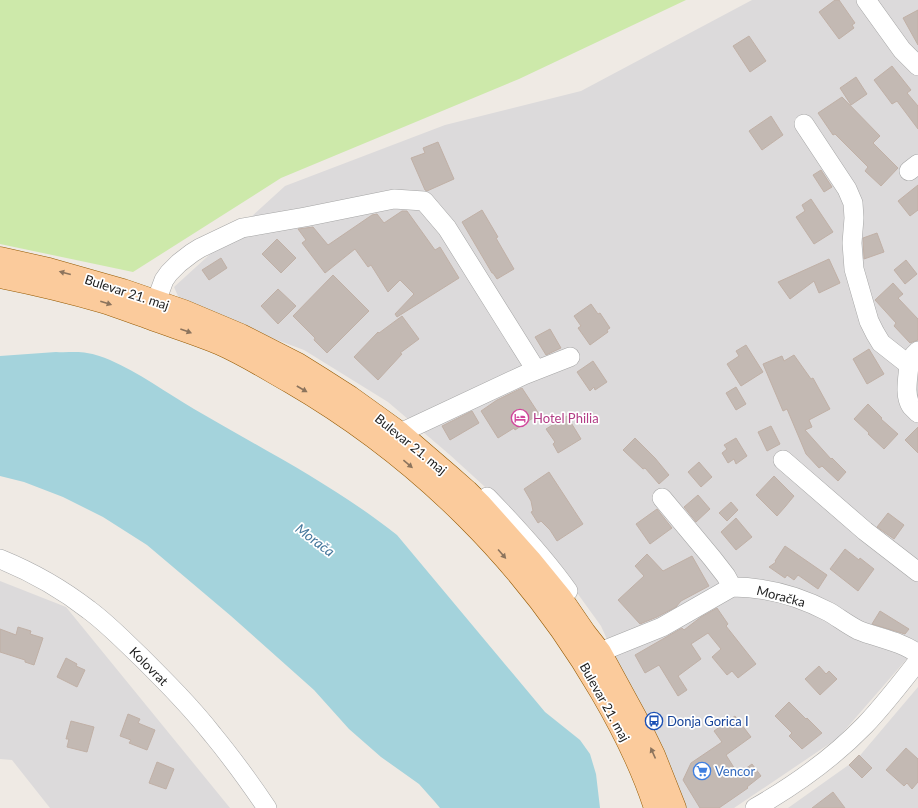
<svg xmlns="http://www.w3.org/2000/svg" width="918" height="808" font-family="Lato,sans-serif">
<rect width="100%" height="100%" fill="#efeae4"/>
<path fill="#dcdadb" d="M 752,0 L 918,0 L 918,646 L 838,738 L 734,808 L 685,808 L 647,727 L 601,626 L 531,529 L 450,455 L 388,402 L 304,350 L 182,305 L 174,287 L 285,186 L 445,125 L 581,91 Z
M 0,581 L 66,607 L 230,808 L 50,808 L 12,760 L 0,759 Z
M 918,687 L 918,808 L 788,808 L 857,759 Z"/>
<path fill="#cde9aa" d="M 0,0 L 686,0 L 519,79 L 281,178 L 133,272 L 0,244 Z"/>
<path fill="#a4d3dc" d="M 56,352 C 66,353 77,351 87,353 C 94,354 103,357 110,360 C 138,372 167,393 194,409 C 262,449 334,485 397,535 L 545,712 L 580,740 L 590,754 L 596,774 L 600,808 L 440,808 L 435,802 L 419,784 L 381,757 L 349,729 L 314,690 L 231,616 L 147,545 L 103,517 L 63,497 L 24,482 L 0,476 L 0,356 Z"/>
<path fill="#c3b9b3" stroke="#c0b0a6" d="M 835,0 L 839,0 L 855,23 L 852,25 L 854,28 L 839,39 L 819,12 Z
M 918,10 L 918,45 L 903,18 Z
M 749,36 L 766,61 L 750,72 L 733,46 Z
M 892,66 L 911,90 L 907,93 L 918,106 L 918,129 L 897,101 L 892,104 L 874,80 Z
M 856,77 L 867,94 L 851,105 L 840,88 Z
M 842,97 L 880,136 L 873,143 L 898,168 L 881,186 L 865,171 L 868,167 L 835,134 L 833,135 L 818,113 Z
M 771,116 L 783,135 L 762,150 L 749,131 Z
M 438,142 L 454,179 L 427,191 L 425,190 L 411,158 L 425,153 L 423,148 Z
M 821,170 L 832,187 L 824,192 L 813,175 Z
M 918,185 L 918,210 L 910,216 L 898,201 Z
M 811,199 L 833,232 L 814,244 L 796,217 L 805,211 L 802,205 Z
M 482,210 L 498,237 L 496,238 L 514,269 L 497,279 L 493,273 L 492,273 L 462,222 Z
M 402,211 L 407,211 L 435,250 L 440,247 L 459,278 L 397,317 L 395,314 L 414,294 L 400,280 L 388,292 L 371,265 L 368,267 L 355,249 L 325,273 L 302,243 L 306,240 L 298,229 L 313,227 L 328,245 L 372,215 L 377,214 L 384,223 Z
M 877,233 L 884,252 L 864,259 L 863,238 Z
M 277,239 L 296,258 L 281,273 L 262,254 Z
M 221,258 L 227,268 L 209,280 L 202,270 Z
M 829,259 L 840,283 L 819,293 L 814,281 L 790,299 L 778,282 Z
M 906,260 L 917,274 L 905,284 L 894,270 Z
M 333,275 L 369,311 L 327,353 L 314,340 L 315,338 L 293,316 Z
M 893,283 L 903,294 L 898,298 L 918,319 L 918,340 L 915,341 L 910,343 L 894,326 L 896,323 L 875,300 Z
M 278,289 L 296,306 L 278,324 L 261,306 Z
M 591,304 L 598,314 L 600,313 L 610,328 L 607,330 L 608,332 L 590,345 L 578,328 L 581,326 L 574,316 Z
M 402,316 L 419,339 L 400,353 L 402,354 L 378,380 L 354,357 L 378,332 L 379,333 Z
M 550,329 L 561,348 L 546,355 L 535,337 Z
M 746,345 L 763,372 L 741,386 L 727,364 L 739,356 L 736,351 Z
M 869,349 L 884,374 L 867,384 L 853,359 Z
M 794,355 L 811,379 L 813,378 L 830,409 L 809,420 L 812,427 L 805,430 L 831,459 L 832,458 L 846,472 L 838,481 L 822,466 L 819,468 L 806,454 L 787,409 L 783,411 L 763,364 L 782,356 L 784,361 Z
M 593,361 L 607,382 L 595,390 L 594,387 L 590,391 L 577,372 Z
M 736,387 L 746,404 L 736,410 L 726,393 Z
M 522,388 L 539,414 L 515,430 L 514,428 L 498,438 L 481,411 L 497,400 Z
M 868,404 L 882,418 L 881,419 L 898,434 L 884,449 L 868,434 L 869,433 L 854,419 Z
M 472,411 L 479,423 L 450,440 L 442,426 Z
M 567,416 L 581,439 L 558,453 L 553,444 L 555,442 L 546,429 Z
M 771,426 L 780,444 L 767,451 L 758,432 Z
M 918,427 L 918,453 L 905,440 Z
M 635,438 L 655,458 L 669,475 L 659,484 L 645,468 L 643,469 L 623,450 Z
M 736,438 L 747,456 L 736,464 L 734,459 L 728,463 L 722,453 L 727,449 L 724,445 Z
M 699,462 L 712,477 L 701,487 L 688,472 Z
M 549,472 L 583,524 L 557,541 L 550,530 L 541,521 L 538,523 L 531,512 L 533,511 L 531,501 L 524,489 Z
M 774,476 L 794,496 L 785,507 L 777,516 L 756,495 Z
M 698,495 L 710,509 L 696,522 L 684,507 Z
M 731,502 L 738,510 L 727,521 L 719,513 Z
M 657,509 L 672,528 L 650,544 L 636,524 Z
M 888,513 L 904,525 L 894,539 L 877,527 Z
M 736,518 L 752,537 L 736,550 L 721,532 Z
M 785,546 L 827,575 L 818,589 L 798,575 L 794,580 L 787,575 L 785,578 L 769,567 L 776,562 L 775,561 Z
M 845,549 L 859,560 L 860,558 L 874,569 L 858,591 L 830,569 Z
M 647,554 L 663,571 L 692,556 L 709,586 L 681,601 L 676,607 L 657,617 L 640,624 L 618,600 L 644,576 L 635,566 Z
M 717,608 L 728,624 L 726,626 L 756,664 L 738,678 L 732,671 L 727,675 L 712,657 L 721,649 L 708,633 L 691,644 L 701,659 L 678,676 L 687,690 L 678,696 L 659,665 L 645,673 L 635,655 L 682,628 L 684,630 L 701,617 Z
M 880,611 L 909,629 L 905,634 L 872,624 Z
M 18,627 L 31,631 L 30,634 L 43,638 L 34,665 L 25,662 L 25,660 L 0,652 L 0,629 L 16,635 Z
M 66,658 L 77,664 L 76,666 L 85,670 L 77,687 L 57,677 Z
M 819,666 L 826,674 L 829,671 L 837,679 L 820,695 L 805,679 Z
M 789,702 L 806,719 L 807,718 L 822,733 L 802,749 L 789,736 L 792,733 L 775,716 Z
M 128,714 L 140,719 L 138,723 L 155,730 L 147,750 L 129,743 L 131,740 L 120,736 Z
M 735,716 L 751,737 L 726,755 L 738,774 L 752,764 L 761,776 L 747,787 L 748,788 L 719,808 L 700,808 L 683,780 L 691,763 L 722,742 L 714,731 Z
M 71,721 L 94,727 L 87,752 L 67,747 L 69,739 L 66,739 Z
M 906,748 L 918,759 L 918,782 L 912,789 L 907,783 L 904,786 L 886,770 Z
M 859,755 L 872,768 L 862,778 L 849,765 Z
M 157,762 L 174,769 L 166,789 L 149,783 Z
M 833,792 L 845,808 L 812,808 Z"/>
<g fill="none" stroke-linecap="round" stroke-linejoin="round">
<defs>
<path id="minor" d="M 866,0 L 902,50 L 918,66
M 804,124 L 847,189 L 853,203 L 854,218 L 852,243 L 854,269 L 869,321 L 875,333 L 881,343 L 909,365 C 908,378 904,395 911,406 C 913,408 916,411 918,413
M 909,171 L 918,164
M 151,315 L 164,280 L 169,273 L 179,263 L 192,253 L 200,248 L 242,228 L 305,217 L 394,199 L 424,201 L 447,228 L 536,370
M 909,365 L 914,355 L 918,351
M 400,433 L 524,375 L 570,357
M 783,460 L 865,531 L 918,572
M 487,497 C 516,527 544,557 568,591
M 662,498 L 712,558 L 726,576 L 732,587
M 0,559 C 32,572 62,589 89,610 C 108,624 124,641 141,657 C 166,682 191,707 213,735 C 232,758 250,783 267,808
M 600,652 L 662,627 L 732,587 C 766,587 799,596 829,612 C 839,618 848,625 858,630 C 877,638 901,641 918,654
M 755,808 C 795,785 833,758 865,725 C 884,705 901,683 918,661"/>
<path id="major" d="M 0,258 L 49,269 L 123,290 L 184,311 L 241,335 L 298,364 L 322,379 L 350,397 L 400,433 L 450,476 L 467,491 L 481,505 L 530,560 L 561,598 L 585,633 L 600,652 L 636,718 L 654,755 L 675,808
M 0,277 C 35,284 69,292 103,302 C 119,307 134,313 149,318 C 173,327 197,334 220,344 C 245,355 267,369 290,382 C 419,457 526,563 601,692 C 622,728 642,767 655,808"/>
</defs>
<use href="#minor" stroke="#a5a5a5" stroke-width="20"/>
<use href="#major" stroke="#955a02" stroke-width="23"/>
<use href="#minor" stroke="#fff" stroke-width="19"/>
<use href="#major" stroke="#fbcb9c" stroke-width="22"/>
</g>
<defs><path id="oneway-solid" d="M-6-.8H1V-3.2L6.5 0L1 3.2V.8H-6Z"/></defs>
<g fill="#8c745d">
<use href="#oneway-solid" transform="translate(65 273) rotate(-165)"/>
<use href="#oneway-solid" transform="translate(106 303) rotate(18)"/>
<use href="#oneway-solid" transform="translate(186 331) rotate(20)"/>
<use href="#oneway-solid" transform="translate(302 389) rotate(30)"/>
<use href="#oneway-solid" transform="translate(408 464) rotate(40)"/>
<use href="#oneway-solid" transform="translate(502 554) rotate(49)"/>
<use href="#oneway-solid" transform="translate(653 753) rotate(-114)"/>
</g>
<defs>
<symbol id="hotel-ring" viewBox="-11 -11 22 22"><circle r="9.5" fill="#fff" stroke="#d1479c" stroke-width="1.5"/><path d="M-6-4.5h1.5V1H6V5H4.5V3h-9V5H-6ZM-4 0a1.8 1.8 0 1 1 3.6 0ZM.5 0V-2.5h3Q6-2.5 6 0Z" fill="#d1479c"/></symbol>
<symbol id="bus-ring" viewBox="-11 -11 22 22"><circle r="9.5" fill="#fff" stroke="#1a4fb4" stroke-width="1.5"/><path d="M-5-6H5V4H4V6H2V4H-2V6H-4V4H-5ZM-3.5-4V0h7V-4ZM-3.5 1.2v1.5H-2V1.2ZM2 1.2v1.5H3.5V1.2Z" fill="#1a4fb4"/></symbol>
<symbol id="supermarket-ring" viewBox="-11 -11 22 22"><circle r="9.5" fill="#fff" stroke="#3f7fe0" stroke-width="1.5"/><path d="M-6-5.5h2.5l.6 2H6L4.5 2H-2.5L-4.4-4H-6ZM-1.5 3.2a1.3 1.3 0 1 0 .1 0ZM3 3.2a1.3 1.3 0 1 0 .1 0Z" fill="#3f7fe0"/></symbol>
</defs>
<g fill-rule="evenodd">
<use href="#hotel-ring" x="510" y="408" width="20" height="20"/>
<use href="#bus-ring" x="644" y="711" width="20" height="20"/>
<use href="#supermarket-ring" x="692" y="761" width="20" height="20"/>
</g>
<g text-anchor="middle" stroke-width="3.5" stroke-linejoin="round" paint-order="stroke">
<g font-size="13" fill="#1e1e1e" stroke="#fff">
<text transform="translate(127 292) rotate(18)" y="5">Bulevar 21. maj</text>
<text transform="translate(411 444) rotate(39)" y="5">Bulevar 21. maj</text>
<text transform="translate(781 596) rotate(15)" y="5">Moračka</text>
<text transform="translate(149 666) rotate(45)" y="5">Kolovrat</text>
<text transform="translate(605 702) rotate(61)" y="5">Bulevar 21. maj</text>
</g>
<g font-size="13" fill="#b23c85" stroke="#fff" text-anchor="start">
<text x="533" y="423">Hotel Philia</text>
</g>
<g font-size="13" fill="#164399" stroke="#fff" text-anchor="start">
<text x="667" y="726">Donja Gorica I</text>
</g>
<g font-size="13" fill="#366cbe" stroke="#fff" text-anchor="start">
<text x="715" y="776">Vencor</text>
</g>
<g font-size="14" font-style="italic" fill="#45779c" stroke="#fff">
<text transform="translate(315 540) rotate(37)" y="5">Morača</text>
</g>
</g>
</svg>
